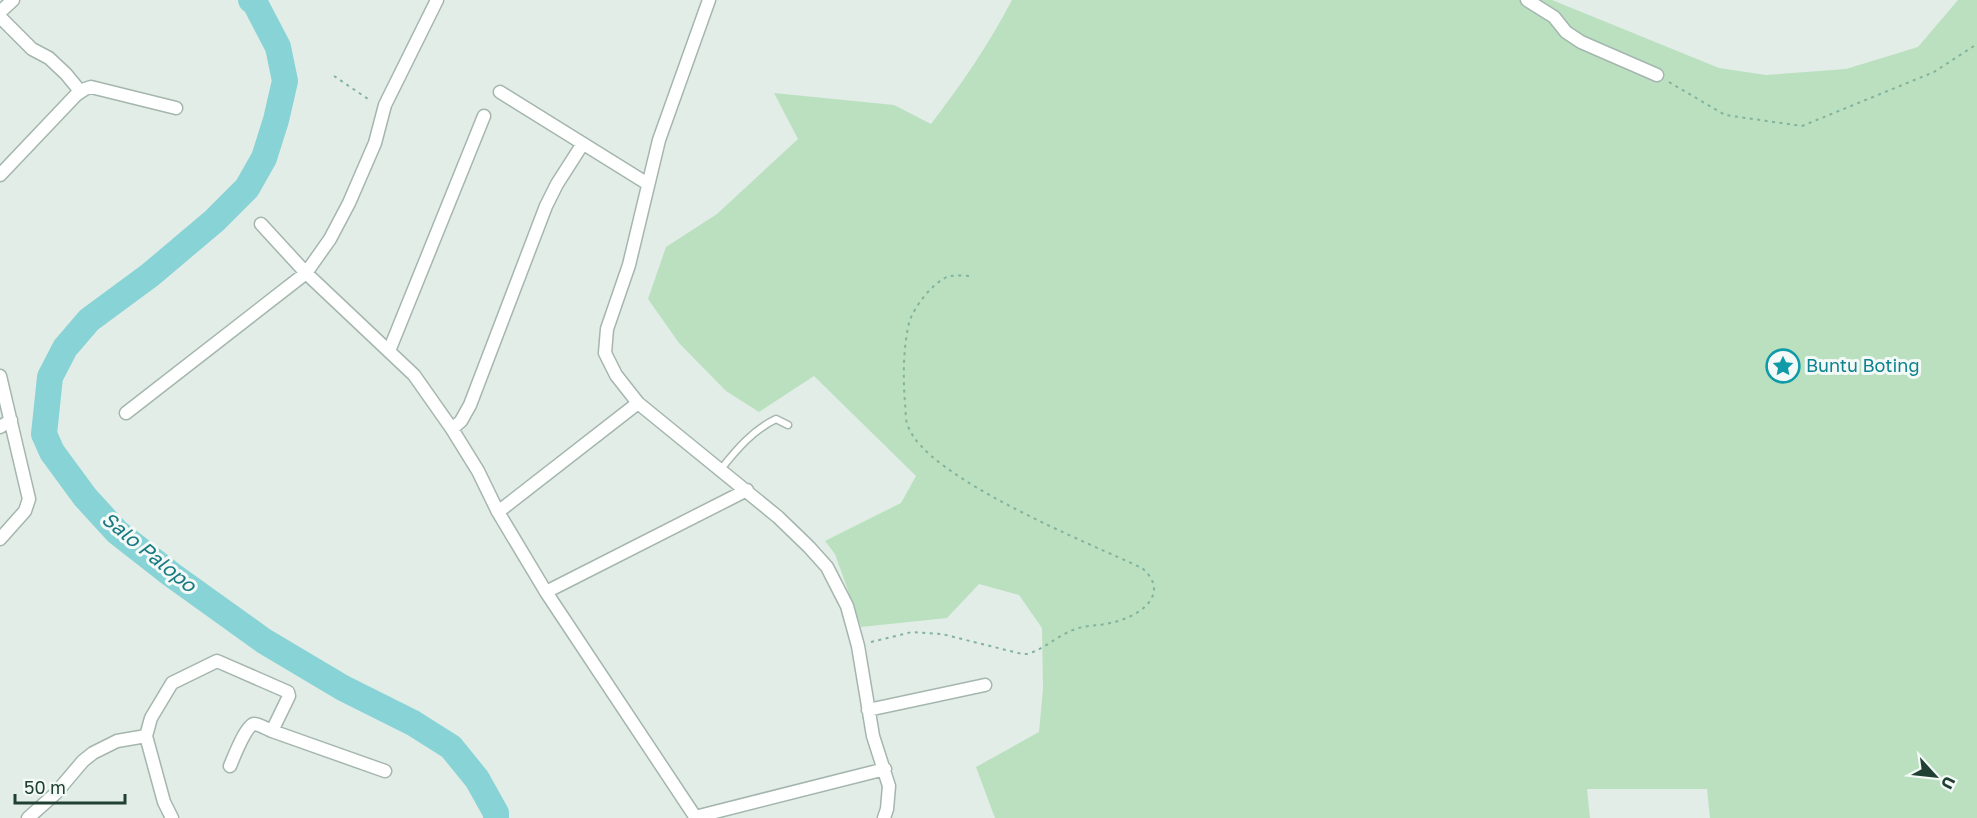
<svg xmlns="http://www.w3.org/2000/svg" width="1977" height="818" font-family="'Golos Text',sans-serif">
<rect width="100%" height="100%" fill="#e2ede7"/>
<path fill="#bae0c0" d="M 1012,0 L 1552,0 L 1719,68 L 1766,75 L 1846,69 L 1918,47 L 1958,0 L 1977,0 L 1977,818 L 1710,818 L 1707,789 L 1587,789 L 1590,818 L 995,818 L 976,767 L 1039,732 L 1043,689 L 1042,628 L 1019,595 L 979,584 L 947,618 L 861,627 L 835,554 L 825,541 L 901,503 L 916,476 L 814,376 L 759,412 L 726,391 L 679,343 L 648,299 L 666,247 L 717,214 L 798,139 L 774,93 L 894,105 L 931,124 C 961,85 989,44 1012,0 Z"/>
<g fill="none" stroke-linecap="round" stroke-linejoin="round">
<path stroke="#87d3d6" stroke-width="26" d="M 251,0 L 255,3 L 278,47 L 285,81 L 276,120 L 264,158 L 247,188 L 214,221 L 150,275 L 89,320 L 65,348 L 50,377 L 44,434 L 52,452 L 85,497 L 117,532 L 172,575 L 264,641 L 343,688 L 413,723 L 451,747 L 477,779 L 496,813 L 496,818"/>
<defs>
<path id="lane" d="M 721,469 C 737,449 753,430 776,419 L 788,425"/>
<path id="street" d="M 709,0 L 659,140 L 629,265 L 607,329 L 605,353 L 616,375 L 638,403 L 778,517 L 809,547 L 827,567 L 847,606 L 858,646 L 873,736 L 889,786 L 887,809 L 884,818
M 1527,0 L 1554,17 L 1566,32 L 1581,42 L 1657,75
M 0,12 L 13,0
M 0,17 L 32,49 L 49,58 L 66,74 L 80,91
M 500,92 L 648,184
M 0,175 L 76,95 L 85,89 L 91,87 L 176,108
M 261,224 L 306,273 L 414,375 L 452,429 L 478,471 L 498,512 L 546,592 L 696,818
M 389,351 L 484,116
M 0,376 L 29,499 L 25,511 L 0,539
M 126,413 L 306,273 L 330,239 L 349,203 L 375,143 L 385,105 L 437,0
M 0,427 L 11,420
M 452,429 L 461,421 L 470,405 L 546,206 L 557,184 L 582,145
M 498,512 L 638,403
M 546,592 L 747,490
M 868,710 L 985,685
M 146,736 L 164,802 L 172,818
M 230,766 C 233,759 246,725 254,724 C 259,724 267,729 272,731
M 695,817 L 885,769
M 28,818 L 55,794 L 83,761 L 93,753 L 117,741 L 146,736 L 151,718 L 172,683 L 217,661 L 288,692 L 289,696 L 272,731 L 385,771"/>
</defs>
<use href="#lane" stroke="#a4b6ae" stroke-width="9"/>
<use href="#street" stroke="#a4b6ae" stroke-width="15"/>
<path stroke="#81b39d" stroke-width="2" stroke-dasharray="3 4.5" stroke-linecap="butt" d="M 334,76 L 371,101
M 1669,82 L 1725,115 L 1802,126 L 1934,72 L 1977,44
M 871,642 L 912,632 L 942,634 L 1022,654 L 1027,654 C 1043,650 1057,636 1073,630 C 1085,625 1098,626 1110,623 C 1137,618 1173,595 1142,568 C 1091,544 926,478 908,426 C 905,420 906,411 905,404 C 903,376 903,350 909,323 C 913,308 934,280 950,276 C 957,275 966,276 973,276"/>
<use href="#lane" stroke="#fff" stroke-width="6"/>
<use href="#street" stroke="#fff" stroke-width="12"/>
</g>
<defs>
<symbol id="sight-ring" viewBox="-11 -11 22 22"><circle r="9.5" fill="#f3f9f6" stroke="#0f9aa8" stroke-width="1.5"/><path d="M0-6L1.8-2.2L6-1.7L2.9 1.2L3.7 5.4L0 3.3L-3.7 5.4L-2.9 1.2L-6-1.7L-1.8-2.2Z" fill="#0f9aa8"/></symbol>
</defs>
<g fill-rule="evenodd">
<use href="#sight-ring" x="1764" y="347" width="38" height="38"/>
</g>
<g text-anchor="middle" stroke-width="6" stroke-linejoin="round" paint-order="stroke">
<g font-size="18" fill="#0d838f" stroke="#f3f9f6" text-anchor="start">
<text x="1806" y="372">Buntu Boting</text>
</g>
<g font-size="20" font-style="italic" fill="#177a80" stroke="#f3f9f6">
<text transform="translate(149 552) rotate(39)" y="7">Salo Palopo</text>
</g>
</g>
<g transform="translate(1935 776) rotate(117)" stroke="#f3f9f6" stroke-width="4.5" paint-order="stroke">
<path d="M0-4.5L10 22L0 15L-10 22Z" fill="#214034"/>
<text y="-9" font-size="16" font-weight="bold" text-anchor="middle" fill="#214034">U</text>
</g>
<path d="M15 794v9h110v-9" fill="none" stroke="#214034" stroke-width="3"/>
<text x="24" y="794" font-size="18" fill="#214034" stroke="#f3f9f6" stroke-width="4.5" paint-order="stroke">50 m</text>
</svg>
